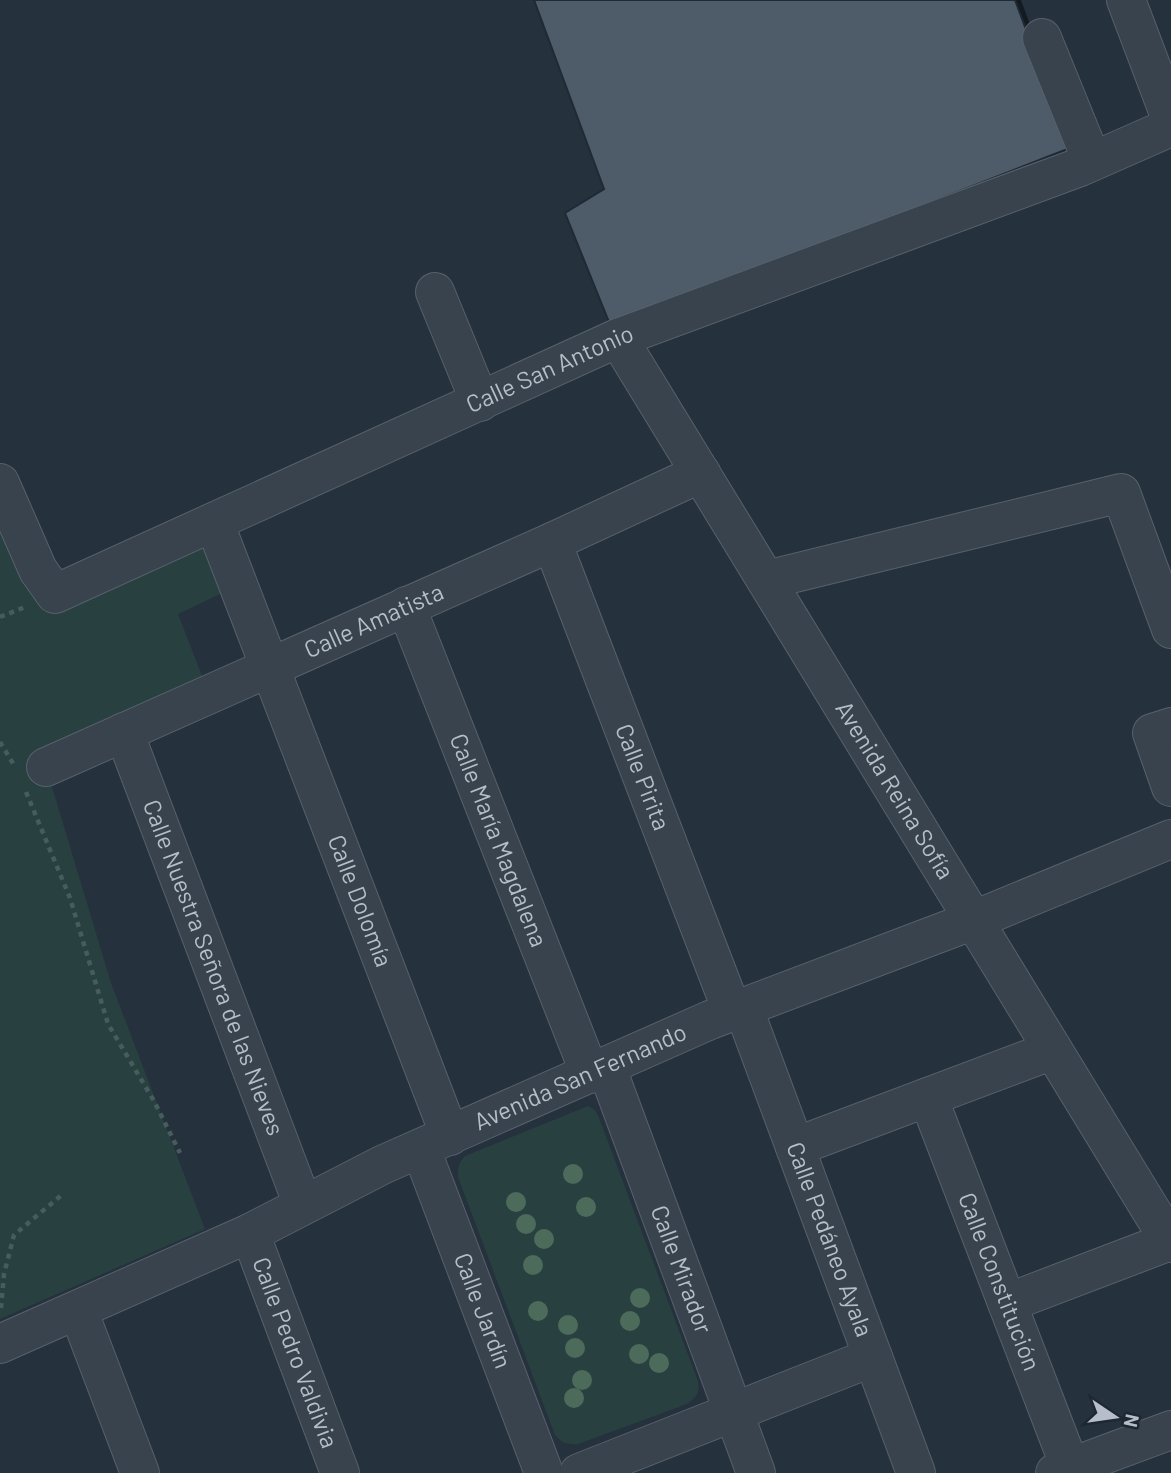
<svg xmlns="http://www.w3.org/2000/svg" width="1171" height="1473" font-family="Barlow,sans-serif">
<rect width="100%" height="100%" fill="#25323d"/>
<path fill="#28403f" d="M 0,487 L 55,593 L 214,522 L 239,585 L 178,614 L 209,694 L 46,767 L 111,983 L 205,1229 L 0,1319 Z
M 588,1106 L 595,1110 L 599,1118 L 698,1381 C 700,1393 697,1397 687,1404 L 578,1444 C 567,1445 562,1443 555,1435 L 458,1177 C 458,1168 458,1163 465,1156 Z"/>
<path fill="#0007" d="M 536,0 L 1021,0 L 1080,160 L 624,338 L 606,190 Z"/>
<path fill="#4e5c69" stroke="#202a35" stroke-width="2" d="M 534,0 L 1015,0 L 1070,148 L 611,327 L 565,213 L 604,189 Z"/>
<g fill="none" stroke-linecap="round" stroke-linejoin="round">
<defs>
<g id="minor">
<path d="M 1126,0 L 1171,119"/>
<path d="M 1042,38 L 1092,161"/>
<path d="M 435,292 L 480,402"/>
<path id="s1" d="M 618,338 L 1171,1243"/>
<path id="s2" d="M 0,483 L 38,570 L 55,594 L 618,338 L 1080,167 L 1171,127"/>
<path id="s3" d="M 214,522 L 450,1136"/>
<path id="s4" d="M 552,542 L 732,1011"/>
<path d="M 766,580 L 1121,493 L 1171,629"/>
<path id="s5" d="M 406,606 L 590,1074"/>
<path d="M 1171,727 L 1152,733 L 1171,787"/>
<path id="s6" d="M 124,732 L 303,1205"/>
<path id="s7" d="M 46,767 L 552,542 L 701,473"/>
<path id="s8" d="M 743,1007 L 916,1473"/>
<path id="s9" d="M 606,1066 L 756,1473"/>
<path id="s10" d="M 928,1097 L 1070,1467"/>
<path d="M 795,1147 L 1053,1050"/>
<path id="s11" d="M 421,1149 L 544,1473"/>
<path id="s12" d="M 250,1233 L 340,1473"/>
<path d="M 1007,1303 L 1170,1241"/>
<path d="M 78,1310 L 140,1473"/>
<path id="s13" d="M 0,1344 L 250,1233 L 382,1165 L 710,1020 L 974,920 L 1171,839"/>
<path d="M 579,1473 L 873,1357"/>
<path d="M 1055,1473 L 1171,1430"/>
</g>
</defs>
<use href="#minor" stroke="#57616c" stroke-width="40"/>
<path stroke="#475d5d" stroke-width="4.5" stroke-dasharray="5 5" stroke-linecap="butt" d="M 0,617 L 25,607
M 0,742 L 14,765
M 26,792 L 70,898 L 108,1024 L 154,1101 L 180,1153
M 1,1308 L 4,1274 L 14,1235 L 64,1193"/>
<use href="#minor" stroke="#39434e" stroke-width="38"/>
</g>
<g fill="#4d6b5b">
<circle cx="573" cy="1174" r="10"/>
<circle cx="516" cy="1202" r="10"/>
<circle cx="586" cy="1207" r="10"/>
<circle cx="526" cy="1224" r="10"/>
<circle cx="544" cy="1239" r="10"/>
<circle cx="533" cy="1265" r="10"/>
<circle cx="640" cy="1298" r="10"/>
<circle cx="538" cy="1311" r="10"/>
<circle cx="630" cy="1321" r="10"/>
<circle cx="568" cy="1325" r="10"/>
<circle cx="575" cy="1348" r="10"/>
<circle cx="639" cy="1354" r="10"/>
<circle cx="659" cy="1363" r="10"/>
<circle cx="582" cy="1380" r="10"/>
<circle cx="574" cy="1398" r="10"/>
</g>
<g text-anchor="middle" stroke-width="5" stroke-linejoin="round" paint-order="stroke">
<g font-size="24" fill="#b5bec9" stroke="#1e2833">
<text dy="8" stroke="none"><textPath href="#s2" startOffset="668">Calle San Antonio</textPath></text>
<text dy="8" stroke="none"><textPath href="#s7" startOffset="359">Calle Amatista</textPath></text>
<text dy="8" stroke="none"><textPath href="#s4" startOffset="252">Calle Pirita</textPath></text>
<text dy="8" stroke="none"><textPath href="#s1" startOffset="530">Avenida Reina Sofía</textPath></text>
<text dy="8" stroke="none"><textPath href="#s5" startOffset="252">Calle María Magdalena</textPath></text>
<text dy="8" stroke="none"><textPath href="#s3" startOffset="406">Calle Dolomía</textPath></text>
<text dy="8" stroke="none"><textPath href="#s6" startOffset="252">Calle Nuestra Señora de las Nieves</textPath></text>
<text dy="8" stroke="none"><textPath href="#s13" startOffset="639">Avenida San Fernando</textPath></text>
<text dy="8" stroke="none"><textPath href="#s8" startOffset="248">Calle Pedáneo Ayala</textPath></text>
<text dy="8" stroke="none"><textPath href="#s9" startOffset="217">Calle Mirador</textPath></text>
<text dy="8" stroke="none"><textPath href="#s10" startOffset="198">Calle Constitución</textPath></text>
<text dy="8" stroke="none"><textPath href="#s11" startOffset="173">Calle Jardín</textPath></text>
<text dy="8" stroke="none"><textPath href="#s12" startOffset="128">Calle Pedro Valdivia</textPath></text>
</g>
</g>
<g transform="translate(1115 1417) rotate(103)" stroke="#1e2833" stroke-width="5" paint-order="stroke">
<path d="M0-5L12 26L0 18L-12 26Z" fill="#b5bec9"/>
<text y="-10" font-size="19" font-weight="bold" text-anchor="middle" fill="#b5bec9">N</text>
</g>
</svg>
